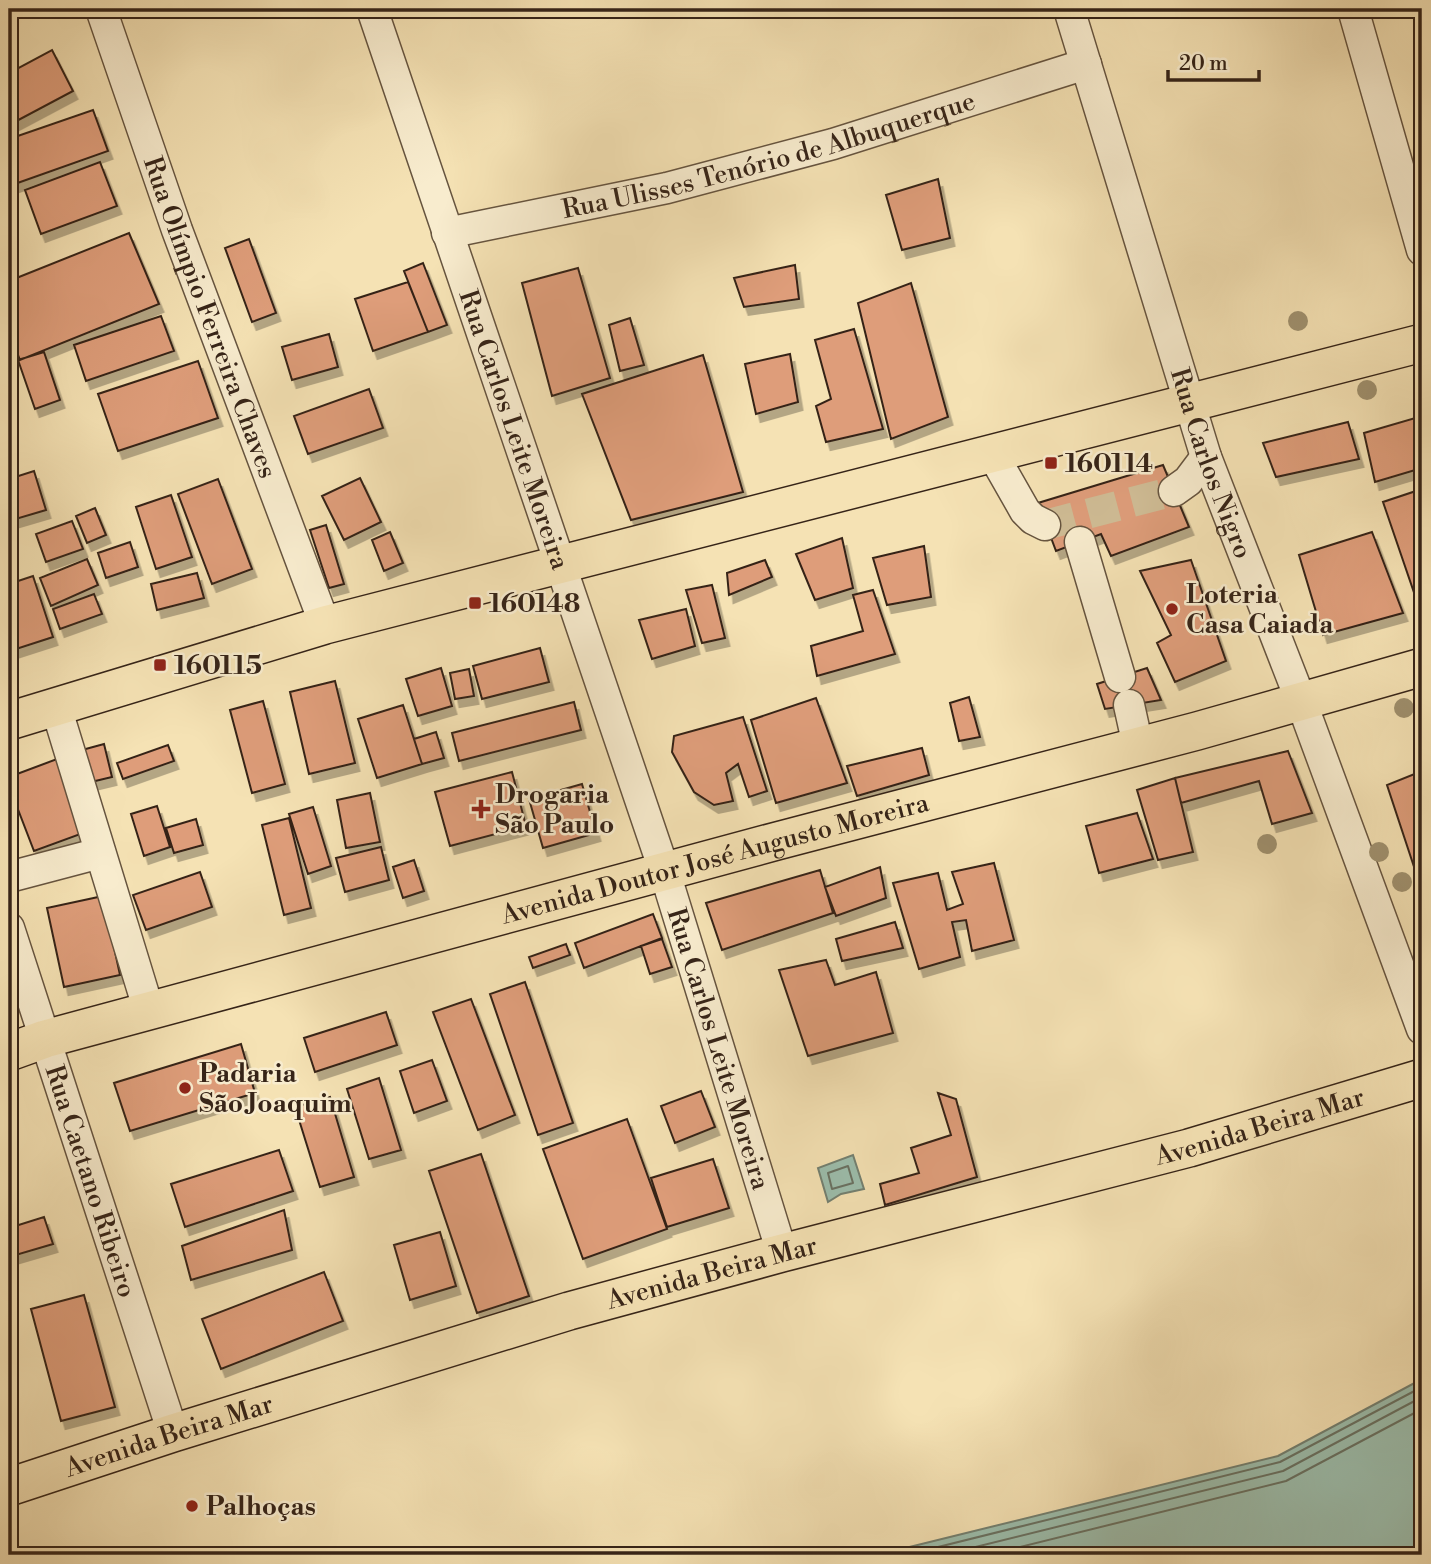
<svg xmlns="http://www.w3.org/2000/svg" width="1431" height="1564" font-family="'Libre Bodoni',serif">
<defs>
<filter id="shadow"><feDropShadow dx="4.5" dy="8" stdDeviation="0" flood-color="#0004"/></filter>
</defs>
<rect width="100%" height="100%" fill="#f5e2b4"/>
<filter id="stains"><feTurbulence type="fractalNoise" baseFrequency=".00286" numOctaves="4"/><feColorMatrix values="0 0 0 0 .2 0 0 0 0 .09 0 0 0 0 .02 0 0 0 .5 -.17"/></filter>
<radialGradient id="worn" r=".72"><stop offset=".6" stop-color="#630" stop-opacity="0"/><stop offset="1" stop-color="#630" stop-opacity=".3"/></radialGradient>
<path fill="#9cbead" stroke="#738071" stroke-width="2" d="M 853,1155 L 864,1189 L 841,1194 L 828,1202 L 818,1168 Z
M 1422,1379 L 1422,1555 L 877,1555 L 1278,1456 Z"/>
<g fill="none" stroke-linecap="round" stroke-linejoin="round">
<path stroke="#697162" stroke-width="2" d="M 848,1166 L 853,1183 L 832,1189 L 828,1173 Z
M 906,1555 L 1280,1462 L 1422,1387
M 943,1555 L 1283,1471 L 1422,1397
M 988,1555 L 1286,1481 L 1422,1409"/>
</g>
<path fill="#de9d7a" stroke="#362418" stroke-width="2" filter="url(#shadow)" d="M 52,50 L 73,91 L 9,125 L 9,73 Z
M 93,110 L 108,151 L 9,186 L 9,139 Z
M 100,162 L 117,206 L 41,234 L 25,190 Z
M 938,179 L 950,238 L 902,250 L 886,195 Z
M 129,233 L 159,304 L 20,360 L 9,332 L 9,281 Z
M 249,239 L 276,313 L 252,322 L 225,248 Z
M 423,263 L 447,325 L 428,332 L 404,271 Z
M 795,265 L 799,299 L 744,307 L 734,278 Z
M 578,268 L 610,378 L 552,396 L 522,283 Z
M 408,282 L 428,332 L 373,351 L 355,299 Z
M 911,283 L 948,417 L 891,439 L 858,303 Z
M 161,316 L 174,351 L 86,381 L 74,345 Z
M 630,318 L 644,365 L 620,371 L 609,325 Z
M 854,329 L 883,429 L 826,442 L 816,406 L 831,399 L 815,340 Z
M 329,334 L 338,367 L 292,380 L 282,347 Z
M 44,352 L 60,400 L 35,409 L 18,360 Z
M 790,354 L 798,402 L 756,414 L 745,364 Z
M 703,355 L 743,492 L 631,520 L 582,394 Z
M 198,361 L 218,418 L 118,451 L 98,394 Z
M 369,389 L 383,428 L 308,454 L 294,416 Z
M 1422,416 L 1422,468 L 1375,482 L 1364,433 Z
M 1348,422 L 1359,459 L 1276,477 L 1263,443 Z
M 1163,465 L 1189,527 L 1111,556 L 1101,534 L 1056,551 L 1038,503 Z
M 34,471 L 46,510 L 9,521 L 9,479 Z
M 360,478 L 381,522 L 344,540 L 322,496 Z
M 218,479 L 252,569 L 212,584 L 178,494 Z
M 1422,489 L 1422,609 L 1420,610 L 1383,502 Z
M 171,495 L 192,557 L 156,569 L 136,507 Z
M 95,508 L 106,535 L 87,543 L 76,516 Z
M 72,521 L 83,549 L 46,562 L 36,534 Z
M 326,525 L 344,584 L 329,588 L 310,530 Z
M 390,532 L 403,563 L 384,571 L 372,540 Z
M 1372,532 L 1403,613 L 1323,635 L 1299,555 Z
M 842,538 L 853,588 L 815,600 L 796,554 Z
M 130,542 L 138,567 L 106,578 L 98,553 Z
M 924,546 L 931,597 L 887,605 L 873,558 Z
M 87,559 L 98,585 L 51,606 L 40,578 Z
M 765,560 L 772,577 L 729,595 L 727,573 Z
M 1191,560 L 1226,661 L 1175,682 L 1157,643 L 1171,635 L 1140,571 Z
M 197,573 L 204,598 L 157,610 L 151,584 Z
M 33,576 L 53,637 L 13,650 L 9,636 L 9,584 Z
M 712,585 L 725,638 L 702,643 L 686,590 Z
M 873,590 L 895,654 L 817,676 L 811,646 L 863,631 L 853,595 Z
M 94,594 L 102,614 L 60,629 L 53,609 Z
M 686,609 L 695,646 L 652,659 L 639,620 Z
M 540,648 L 549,682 L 482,699 L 473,666 Z
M 441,668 L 452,706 L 418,716 L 406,679 Z
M 1147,668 L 1161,700 L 1105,709 L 1097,684 Z
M 469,669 L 474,696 L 455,699 L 450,673 Z
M 335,681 L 355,763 L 309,774 L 290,692 Z
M 969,697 L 980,737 L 959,741 L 950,703 Z
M 816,698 L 847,783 L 776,803 L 751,720 Z
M 263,701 L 285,784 L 252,793 L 230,710 Z
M 574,702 L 581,730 L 459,761 L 452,733 Z
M 403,705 L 422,764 L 377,778 L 358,719 Z
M 743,717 L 767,791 L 749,797 L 738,764 L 726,773 L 733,801 L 714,805 L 694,792 L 672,752 L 674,736 Z
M 436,732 L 444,758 L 422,764 L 414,739 Z
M 104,744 L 112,777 L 91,782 L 82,750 Z
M 168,745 L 174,761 L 123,779 L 117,763 Z
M 922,748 L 929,775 L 857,796 L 847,766 Z
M 1288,751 L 1312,813 L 1272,824 L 1259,781 L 1181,803 L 1175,778 Z
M 57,759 L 86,832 L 34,851 L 9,786 L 9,777 Z
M 1422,771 L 1422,891 L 1387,785 Z
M 512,772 L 526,826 L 450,846 L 435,792 Z
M 1175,778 L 1193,852 L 1158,860 L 1137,790 Z
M 582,784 L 596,833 L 543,848 L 529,799 Z
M 370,793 L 380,842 L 346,848 L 337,800 Z
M 157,806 L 170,847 L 144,856 L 131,814 Z
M 313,807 L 331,866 L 308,874 L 289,814 Z
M 1137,813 L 1153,859 L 1099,873 L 1086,826 Z
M 289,818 L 311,908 L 284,915 L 262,825 Z
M 196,819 L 203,845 L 174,853 L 166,828 Z
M 381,847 L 389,880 L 345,892 L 336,858 Z
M 414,860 L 424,891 L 403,898 L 393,867 Z
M 994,863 L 1014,940 L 972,951 L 966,920 L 952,922 L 960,957 L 919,969 L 893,883 L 938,873 L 947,910 L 963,904 L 952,872 Z
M 880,867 L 886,898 L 836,916 L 825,887 Z
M 820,870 L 833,913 L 722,950 L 706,903 Z
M 200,872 L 212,907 L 146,930 L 133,895 Z
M 103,896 L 120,975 L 64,987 L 47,908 Z
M 653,914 L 662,938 L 584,968 L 575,943 Z
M 895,922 L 903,948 L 842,961 L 836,939 Z
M 662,939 L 672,967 L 650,974 L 641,946 Z
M 566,944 L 570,955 L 533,968 L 529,957 Z
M 826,960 L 835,985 L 876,972 L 893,1033 L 808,1056 L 779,970 Z
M 525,982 L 573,1123 L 538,1135 L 490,994 Z
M 471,999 L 515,1115 L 478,1130 L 433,1012 Z
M 386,1012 L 397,1045 L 315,1072 L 304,1038 Z
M 241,1044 L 255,1093 L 130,1131 L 114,1083 Z
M 432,1060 L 447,1101 L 414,1113 L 400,1071 Z
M 379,1078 L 401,1150 L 369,1159 L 347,1089 Z
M 701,1091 L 715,1127 L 675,1143 L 661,1106 Z
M 938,1093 L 956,1099 L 977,1177 L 885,1205 L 880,1184 L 919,1173 L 911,1148 L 951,1135 Z
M 330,1097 L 354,1177 L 320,1187 L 295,1107 Z
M 627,1119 L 667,1229 L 583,1259 L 543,1149 Z
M 279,1150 L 293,1191 L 185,1227 L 171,1184 Z
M 481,1154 L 529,1296 L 477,1313 L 429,1171 Z
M 713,1159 L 729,1208 L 667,1227 L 651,1178 Z
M 284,1210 L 292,1250 L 191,1280 L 182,1246 Z
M 44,1217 L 53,1244 L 9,1257 L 9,1228 Z
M 440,1232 L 456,1286 L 410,1300 L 394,1245 Z
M 324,1272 L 343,1321 L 221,1369 L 202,1319 Z
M 84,1295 L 115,1407 L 61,1421 L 31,1309 Z"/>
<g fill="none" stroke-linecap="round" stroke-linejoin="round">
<path stroke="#cfbc95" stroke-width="30" stroke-dasharray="30 15" stroke-linecap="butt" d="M 1045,525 L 1174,491"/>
<defs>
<g id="minor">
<path id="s1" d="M 101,9 L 177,230 L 325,625"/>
<path id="s2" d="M 372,9 L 665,873 L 782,1253"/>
<path id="s3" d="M 1069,9 L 1206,457 L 1301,701 L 1422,1029"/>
<path d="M 1353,9 L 1422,250"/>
<path id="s4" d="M 447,233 L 667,188 L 833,144 L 1086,64"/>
<path d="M 992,453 L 1025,511 L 1033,519 L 1045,525"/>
<path d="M 1174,491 L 1188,481 L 1206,457"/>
<path d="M 1080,542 L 1120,677"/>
<path d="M 1129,705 L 1138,746"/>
<path d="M 56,707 L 149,1011"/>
<path d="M 9,877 L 100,853"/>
<path id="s5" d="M 9,928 L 173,1433"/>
</g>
<g id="major">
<path d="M 9,721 L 325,625 L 1422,343"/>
<path id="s6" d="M 9,1052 L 45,1039 L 777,841 L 1197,731 L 1422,667"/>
<path id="s7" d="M 9,1487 L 173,1433 L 569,1311 L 782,1253 L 1189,1148 L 1422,1078"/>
</g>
</defs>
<use href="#minor" stroke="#66543f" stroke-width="33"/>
<use href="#major" stroke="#362418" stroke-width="40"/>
<use href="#minor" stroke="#f8ecce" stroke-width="30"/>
<use href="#major" stroke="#f5e2b4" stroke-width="37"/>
</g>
<g fill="#9f906e">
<circle cx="1298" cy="321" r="10"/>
<circle cx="1367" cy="390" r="10"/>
<circle cx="1404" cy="708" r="10"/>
<circle cx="1267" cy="844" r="10"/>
<circle cx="1379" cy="852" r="10"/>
<circle cx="1402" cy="882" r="10"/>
</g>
<g fill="#8f2418" stroke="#f8ecce" stroke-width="2.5">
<rect x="1044" y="456" width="14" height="14" rx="3.5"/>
<rect x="468" y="596" width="14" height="14" rx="3.5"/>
<circle cx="1172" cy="609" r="7"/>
<rect x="153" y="658" width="14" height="14" rx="3.5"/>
<path d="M477.5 798.5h7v7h7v7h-7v7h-7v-7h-7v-7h7z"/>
<circle cx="185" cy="1088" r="7"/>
<circle cx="192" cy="1506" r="7"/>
</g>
<g text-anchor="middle" stroke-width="5" stroke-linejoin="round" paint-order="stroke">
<g font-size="26" fill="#362418" stroke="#f8ecce">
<text dy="9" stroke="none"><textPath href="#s4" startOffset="331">Rua Ulisses Tenório de Albuquerque</textPath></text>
<text dy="9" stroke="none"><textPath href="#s1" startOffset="327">Rua Olímpio Ferreira Chaves</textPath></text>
<text dy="9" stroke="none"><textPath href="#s2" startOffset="444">Rua Carlos Leite Moreira</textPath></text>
<text dy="9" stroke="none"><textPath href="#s3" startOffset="476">Rua Carlos Nigro</textPath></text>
<text dy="9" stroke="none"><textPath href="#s6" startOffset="732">Avenida Doutor José Augusto Moreira</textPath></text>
<text dy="9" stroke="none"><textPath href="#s2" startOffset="1096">Rua Carlos Leite Moreira</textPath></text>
<text dy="9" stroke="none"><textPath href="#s7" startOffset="1302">Avenida Beira Mar</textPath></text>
<text dy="9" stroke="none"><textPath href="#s5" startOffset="266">Rua Caetano Ribeiro</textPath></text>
<text dy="9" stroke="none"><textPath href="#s7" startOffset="735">Avenida Beira Mar</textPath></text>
<text dy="9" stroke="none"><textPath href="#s7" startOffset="168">Avenida Beira Mar</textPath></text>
</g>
<g font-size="26" font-weight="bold" fill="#362418" stroke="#f8ecce" text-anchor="start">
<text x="1065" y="472">160114</text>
<text x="1186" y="603">Loteria<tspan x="1186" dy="30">Casa Caiada</tspan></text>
<text x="489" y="612">160148</text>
<text x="174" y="674">160115</text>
<text x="495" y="803">Drogaria<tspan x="495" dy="30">São Paulo</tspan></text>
<text x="199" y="1082">Padaria<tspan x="199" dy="30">São Joaquim</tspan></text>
<text x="206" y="1515">Palhoças</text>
</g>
</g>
<rect width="1431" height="1564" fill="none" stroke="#f5e2b4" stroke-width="35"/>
<rect x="10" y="10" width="1410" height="1543" fill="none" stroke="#362418" stroke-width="3.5"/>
<rect x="18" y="18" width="1396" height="1529" fill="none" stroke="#362418" stroke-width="2"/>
<path d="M1168 70v10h91v-10" fill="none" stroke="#362418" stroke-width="3.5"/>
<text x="1179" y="70" font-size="21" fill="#362418" stroke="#f8ecce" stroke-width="5" paint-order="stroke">20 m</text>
<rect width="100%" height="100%" filter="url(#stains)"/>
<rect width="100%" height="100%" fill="url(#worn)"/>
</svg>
